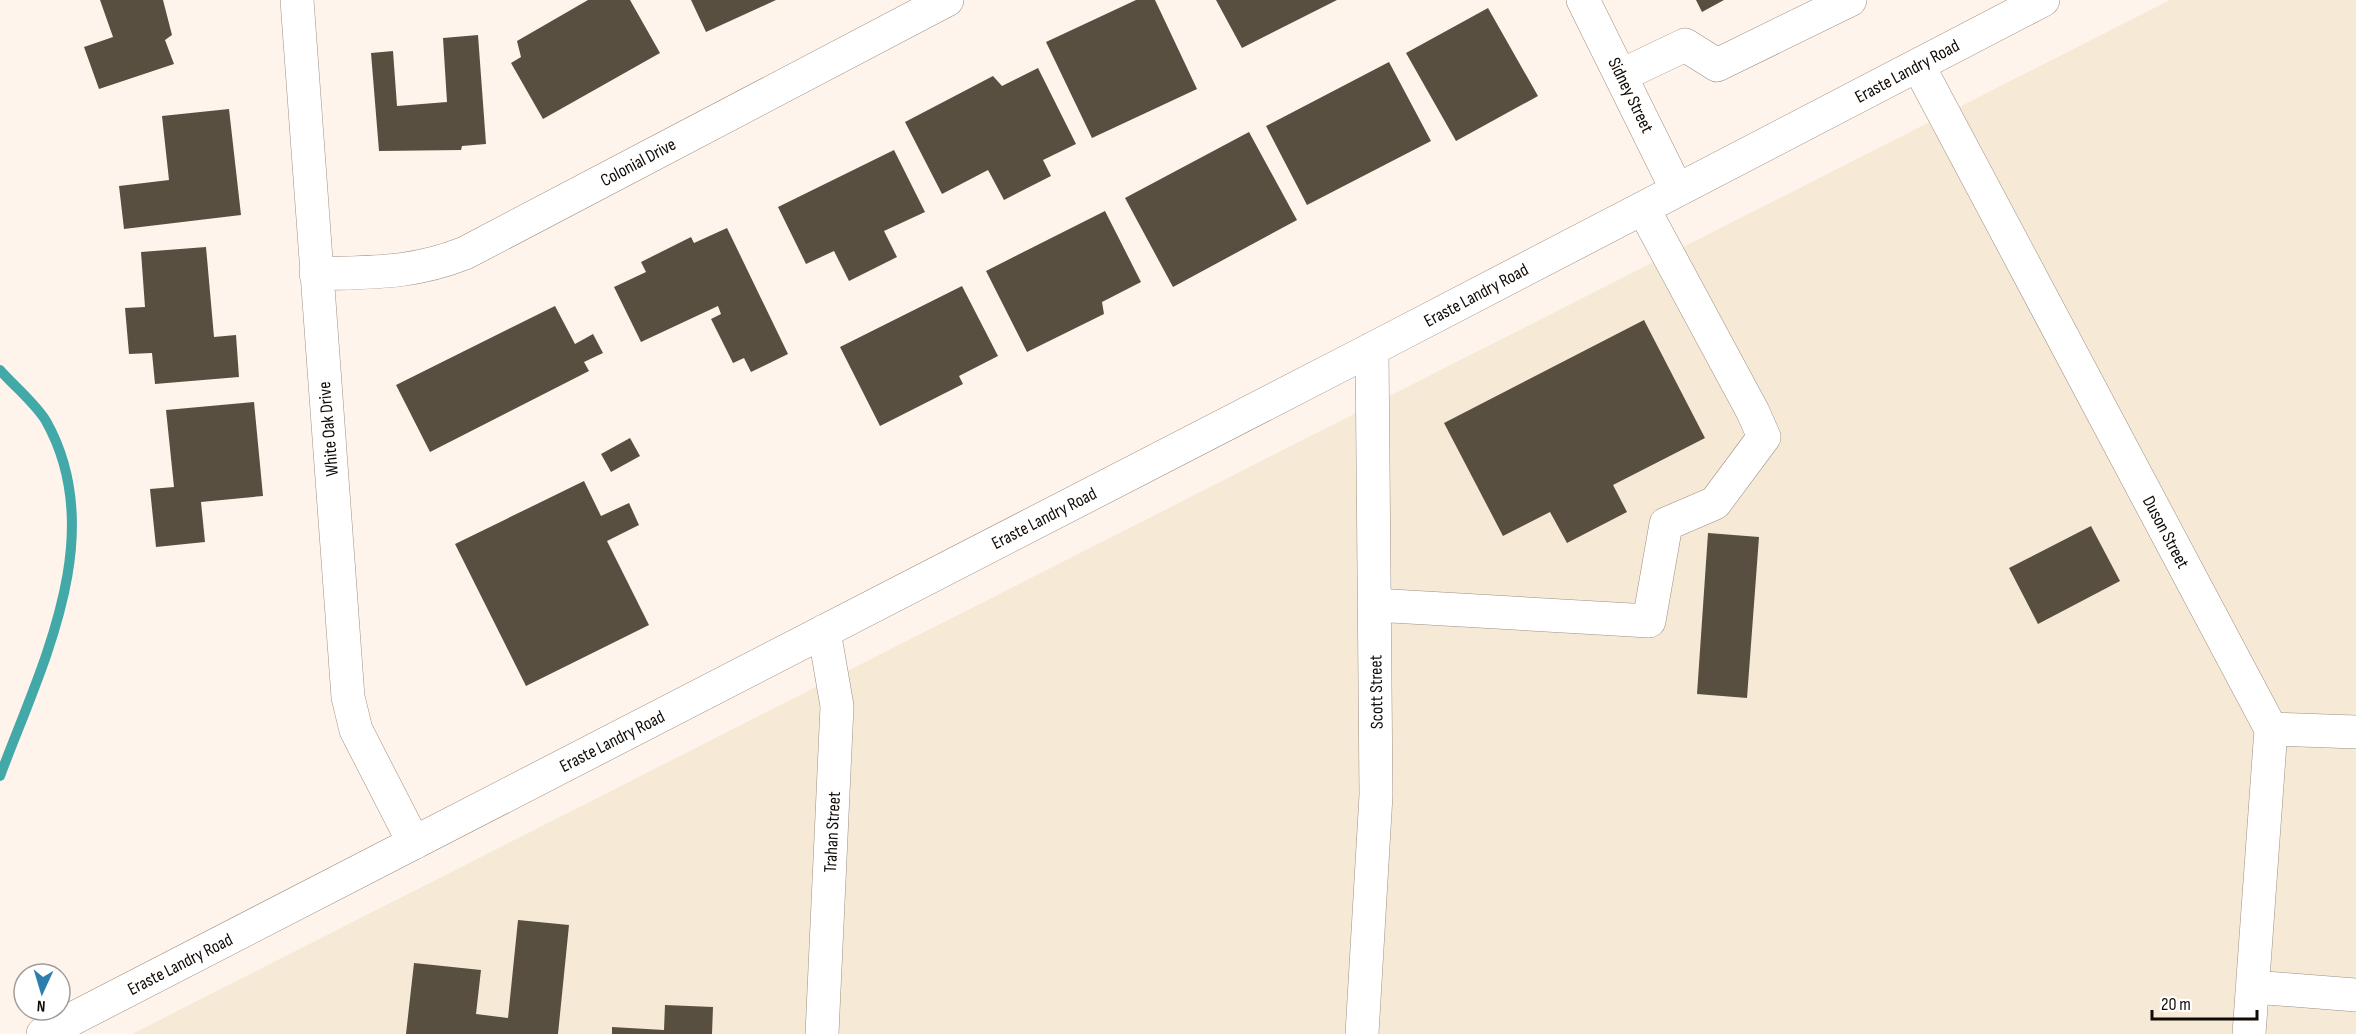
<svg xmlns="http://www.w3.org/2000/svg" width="2356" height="1034" font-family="'Sofia Sans Condensed',sans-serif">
<rect width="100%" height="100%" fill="#fef4eb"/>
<path fill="#f6ead6" d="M 2170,0 L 2356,0 L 2356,1034 L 132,1034 Z"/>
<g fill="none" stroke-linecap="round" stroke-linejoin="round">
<path stroke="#42a8a8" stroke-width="10" d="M 0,370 C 14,386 35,403 46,421 C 110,535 41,666 0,776"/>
</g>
<path fill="#594f41" d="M 100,0 L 163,0 L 172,35 L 165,40 L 174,64 L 99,89 L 84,47 L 113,37 Z
M 588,0 L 630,0 L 660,53 L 543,119 L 511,63 L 521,57 L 517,41 Z
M 691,0 L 776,0 L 706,32 Z
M 1136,0 L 1155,0 L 1197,89 L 1092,138 L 1046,42 Z
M 1216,0 L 1337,0 L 1242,48 Z
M 1696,0 L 1724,0 L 1702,12 Z
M 1488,8 L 1538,96 L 1456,141 L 1406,53 Z
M 478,35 L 486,144 L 462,146 L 461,150 L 379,151 L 371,53 L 393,51 L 397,106 L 447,102 L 443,38 Z
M 1389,62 L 1431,141 L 1307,205 L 1266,126 Z
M 1038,68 L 1076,144 L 1043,160 L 1051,176 L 1004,200 L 988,170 L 942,194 L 905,122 L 993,76 L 1002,86 Z
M 229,109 L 241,215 L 124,229 L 119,186 L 169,180 L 162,116 Z
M 1249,132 L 1297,220 L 1173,287 L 1125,198 Z
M 894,150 L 925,212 L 884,231 L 897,257 L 849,281 L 834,251 L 806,264 L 778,207 Z
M 1105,211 L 1141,282 L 1102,302 L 1104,314 L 1027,352 L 986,271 Z
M 727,228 L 788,354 L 751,372 L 744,358 L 733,363 L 711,319 L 721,314 L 718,306 L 641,342 L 614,287 L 646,272 L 641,262 L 691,237 L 694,243 Z
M 206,247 L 214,337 L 236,335 L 239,377 L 155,384 L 152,353 L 129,354 L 125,308 L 145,307 L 141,252 Z
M 962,286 L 998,356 L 959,376 L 963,384 L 880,426 L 840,347 Z
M 555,306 L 575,344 L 593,334 L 603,353 L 584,362 L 589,371 L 430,452 L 396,385 Z
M 1644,320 L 1705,438 L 1613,485 L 1627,512 L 1567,543 L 1550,512 L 1503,536 L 1444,423 Z
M 254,402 L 263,496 L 201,502 L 205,542 L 156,547 L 150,489 L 174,487 L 166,410 Z
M 630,438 L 640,456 L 611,472 L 601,454 Z
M 584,481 L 601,516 L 629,503 L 639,525 L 607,541 L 649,625 L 526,686 L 455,544 Z
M 2091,526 L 2120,581 L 2038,624 L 2009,568 Z
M 1708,533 L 1759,537 L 1747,698 L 1697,694 Z
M 518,920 L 569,925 L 558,1034 L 406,1034 L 414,963 L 481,970 L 476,1014 L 508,1018 Z
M 665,1005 L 713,1007 L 712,1034 L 612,1034 L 612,1027 L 664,1030 Z"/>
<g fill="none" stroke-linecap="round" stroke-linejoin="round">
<defs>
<path id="minor" d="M 297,0 L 348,697 L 356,730 L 414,843
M 1583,0 L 1677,190
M 1918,65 L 2271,729 L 2249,1034
M 1622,75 L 1685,45 L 1717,65 L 1850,0
M 316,274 C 372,272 412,274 465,253 L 947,0
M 1374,605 L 1649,621 L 1666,524 L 1715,503 L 1764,437 L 1753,412 L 1643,208
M 2271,729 L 2356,732
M 2253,987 L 2356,995
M 43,1034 L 1372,349 L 2043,0
M 822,1034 L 837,706 L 824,631
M 1362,1034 L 1376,795 L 1372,349"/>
</defs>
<use href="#minor" stroke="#9e8f83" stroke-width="34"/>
<use href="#minor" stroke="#fff" stroke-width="33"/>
</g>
<g text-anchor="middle" stroke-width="6" stroke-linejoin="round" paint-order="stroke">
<g font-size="18" fill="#110b07" stroke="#fff">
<text transform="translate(1907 71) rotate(-28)" y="6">Eraste Landry Road</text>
<text transform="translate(1631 95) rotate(64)" y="6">Sidney Street</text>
<text transform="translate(638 162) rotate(-28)" y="6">Colonial Drive</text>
<text transform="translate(1476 295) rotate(-28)" y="6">Eraste Landry Road</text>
<text transform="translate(328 429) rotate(-95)" y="6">White Oak Drive</text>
<text transform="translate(1044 518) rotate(-27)" y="6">Eraste Landry Road</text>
<text transform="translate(2166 532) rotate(62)" y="6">Duson Street</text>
<text transform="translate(1376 692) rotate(-91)" y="6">Scott Street</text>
<text transform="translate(612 741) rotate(-27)" y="6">Eraste Landry Road</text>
<text transform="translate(832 832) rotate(-87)" y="6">Trahan Street</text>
<text transform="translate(180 964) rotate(-27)" y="6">Eraste Landry Road</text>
</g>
</g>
<g transform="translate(42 992) rotate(184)"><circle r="28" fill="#ffffff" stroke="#a09d9c" stroke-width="1.5"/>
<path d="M0-4.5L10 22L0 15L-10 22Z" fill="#2c7eaf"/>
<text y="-9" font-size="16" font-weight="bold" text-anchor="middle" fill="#110b07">N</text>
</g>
<path d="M2152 1010v9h105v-9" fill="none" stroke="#110b07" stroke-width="3"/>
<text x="2161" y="1010" font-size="18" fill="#110b07" stroke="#ffffff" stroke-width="4.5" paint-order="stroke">20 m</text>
</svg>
